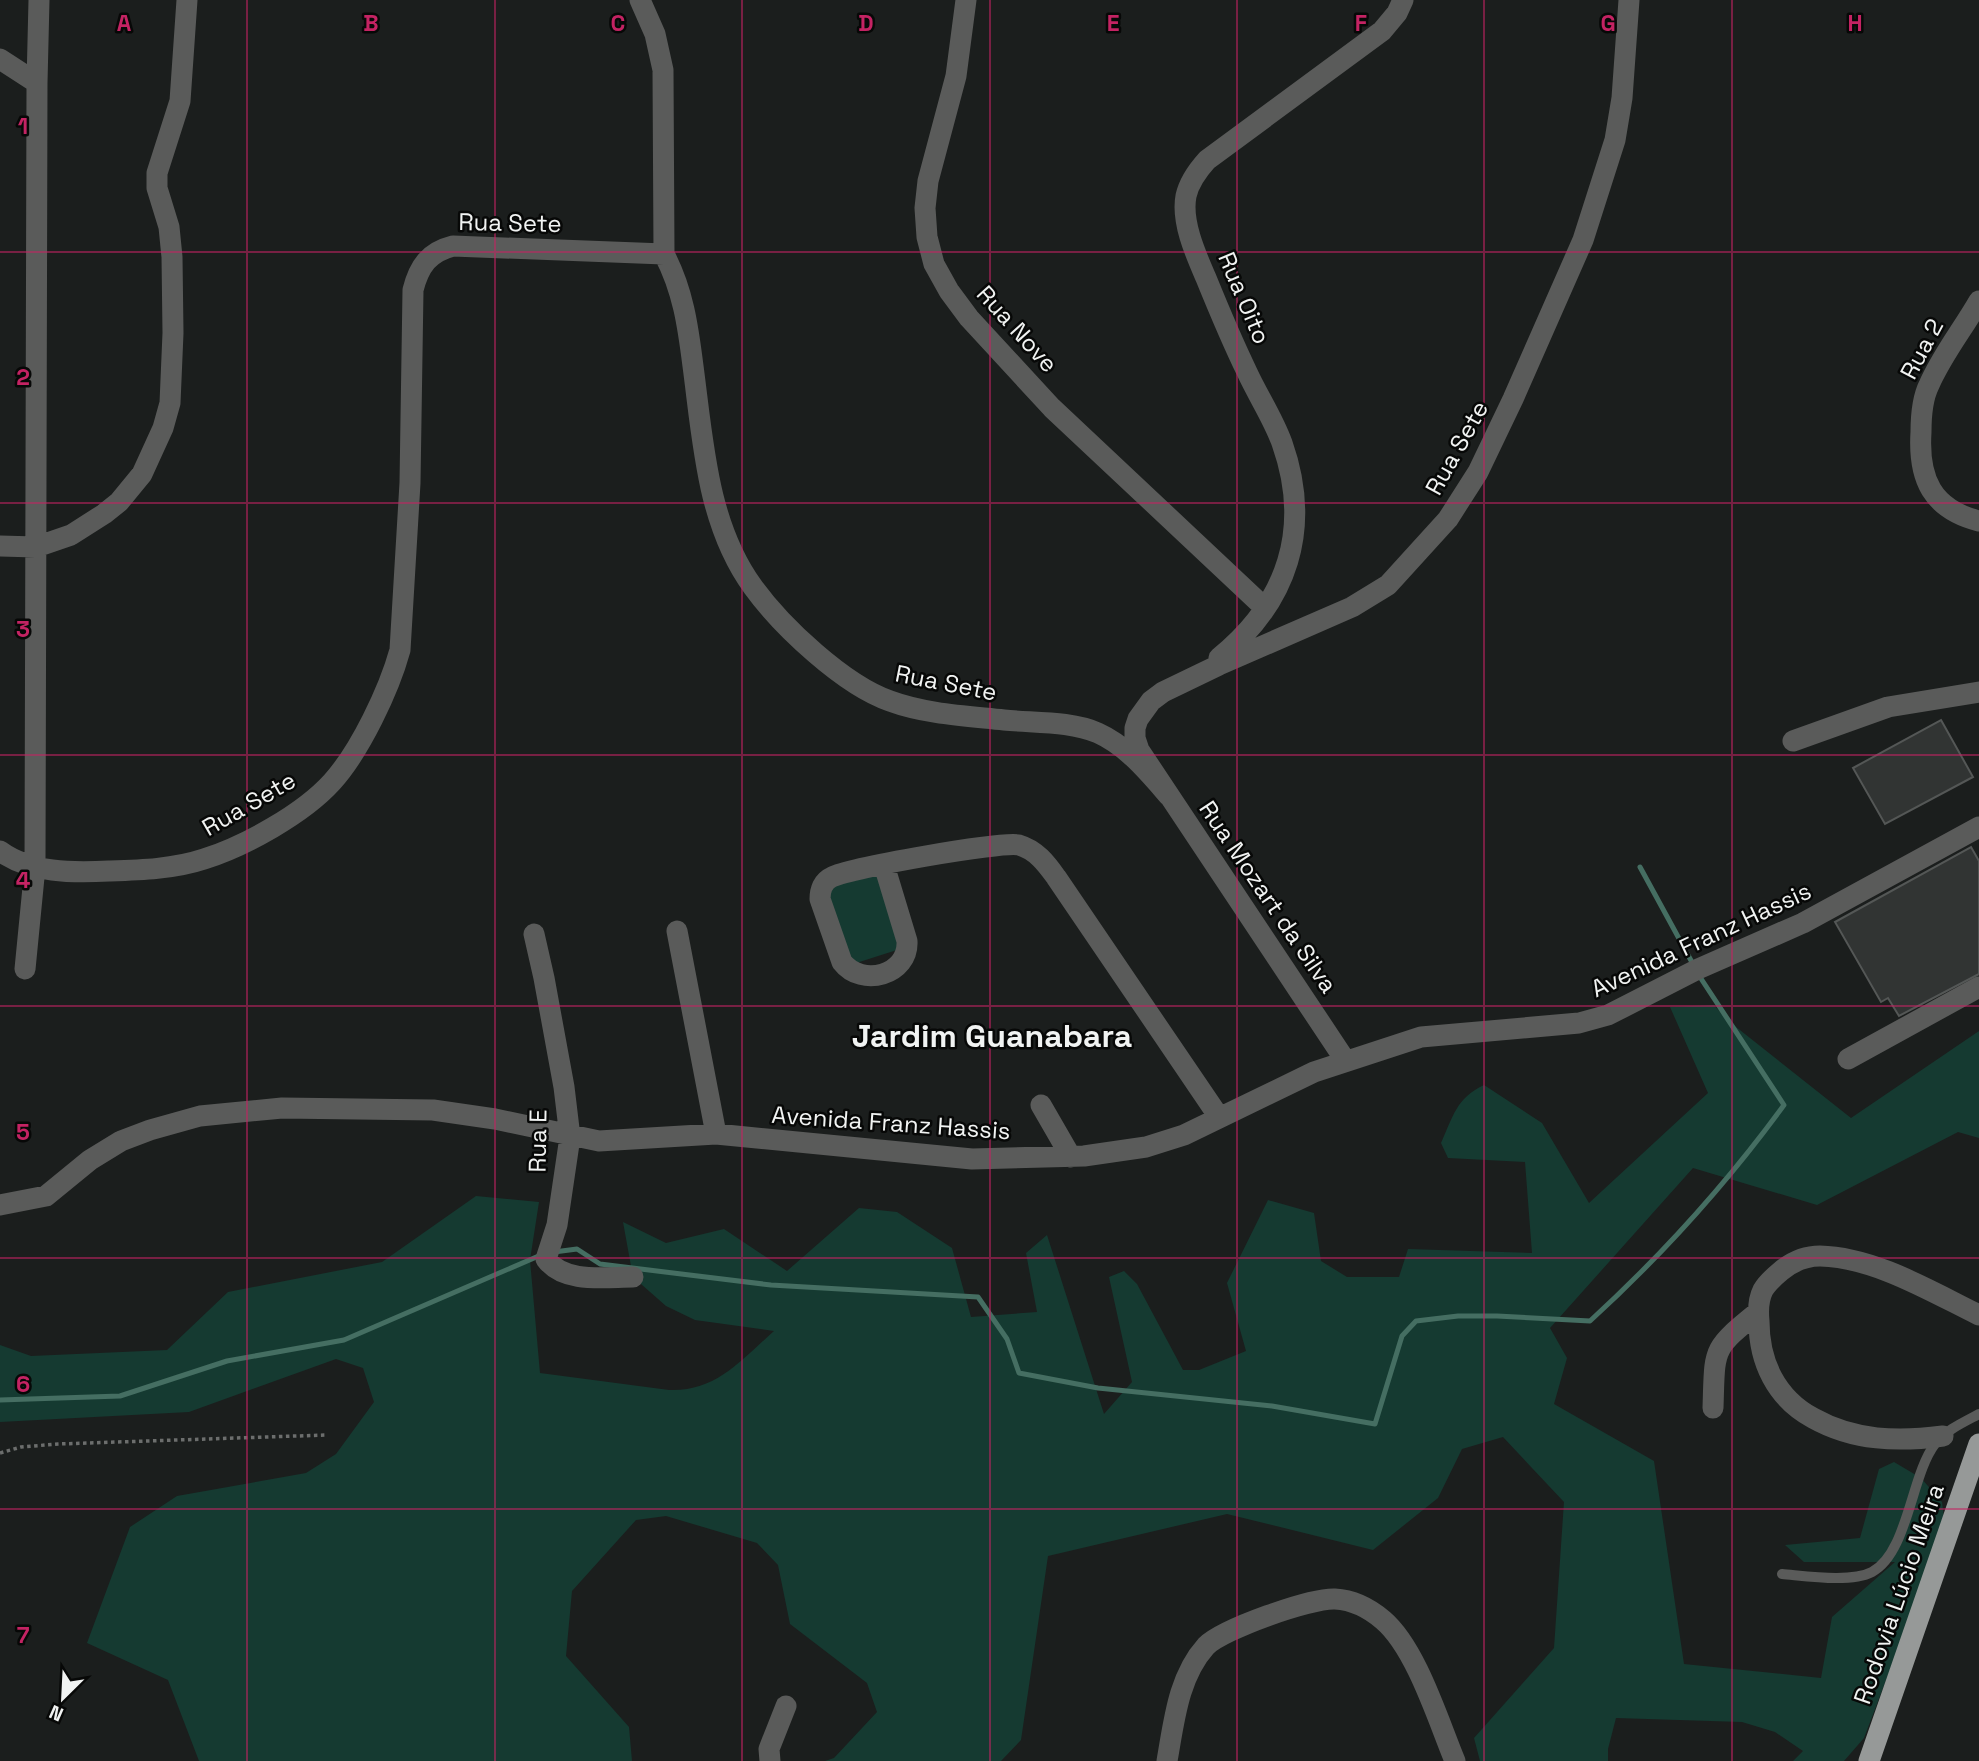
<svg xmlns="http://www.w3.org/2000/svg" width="1979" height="1761" font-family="'Space Grotesk',sans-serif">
<rect width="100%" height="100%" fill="#1b1e1d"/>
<path fill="#153a31" d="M 876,872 L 900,949 L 850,965 L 826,888 Z
M 1714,1005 L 1726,1019 L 1851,1118 L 1979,1031 L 1979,1138 L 1958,1132 L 1817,1205 L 1693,1168 L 1550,1328 L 1567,1358 L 1554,1404 L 1654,1461 L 1684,1664 L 1821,1678 L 1832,1617 L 1895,1562 L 1804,1562 L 1785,1545 L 1860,1538 L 1879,1469 L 1894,1462 L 1921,1478 L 1942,1502 L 1945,1525 L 1864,1738 L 1844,1761 L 1793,1761 L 1803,1751 L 1775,1732 L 1742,1722 L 1616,1718 L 1608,1749 L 1608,1761 L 1480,1761 L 1474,1738 L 1554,1648 L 1564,1502 L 1503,1437 L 1462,1449 L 1438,1498 L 1373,1550 L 1227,1514 L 1048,1556 L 1021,1740 L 1001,1761 L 825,1761 L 834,1758 L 877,1712 L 867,1683 L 790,1624 L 778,1565 L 757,1543 L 666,1516 L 636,1520 L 572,1591 L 566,1656 L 629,1727 L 632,1761 L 199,1761 L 168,1680 L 87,1643 L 130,1527 L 177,1496 L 306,1473 L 336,1454 L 374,1402 L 363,1368 L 336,1359 L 189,1412 L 0,1422 L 0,1345 L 31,1356 L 167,1350 L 228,1292 L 382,1262 L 476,1196 L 539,1202 L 530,1260 L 540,1373 L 669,1390 C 716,1392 741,1360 774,1331 L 695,1320 L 666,1306 L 633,1277 L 623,1222 L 666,1243 L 724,1229 L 787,1271 L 859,1208 L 897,1212 L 952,1248 L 971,1317 L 1037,1312 L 1026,1253 L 1047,1235 L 1104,1414 L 1132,1382 L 1109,1277 L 1124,1271 L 1137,1284 L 1183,1370 L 1199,1370 L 1246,1351 L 1227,1283 L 1268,1200 L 1314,1213 L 1321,1261 L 1347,1277 L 1399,1277 L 1408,1249 L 1532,1253 L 1525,1162 L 1448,1158 L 1441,1143 C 1453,1117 1456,1098 1484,1085 L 1542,1123 L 1589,1203 L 1708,1093 L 1670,1007 Z"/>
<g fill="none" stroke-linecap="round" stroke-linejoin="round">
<path stroke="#456e62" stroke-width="5" d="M 1640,867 L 1694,966
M 554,1252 L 577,1249 L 600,1264 L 771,1285 L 978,1297 L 1007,1339 L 1019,1373 L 1098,1388 L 1272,1406 L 1375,1424 L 1402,1336 L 1416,1321 L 1458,1316 L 1497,1316 L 1590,1321 C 1661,1256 1727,1183 1784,1105 L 1698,974
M 0,1400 L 120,1396 L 227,1361 L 344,1340 L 541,1255"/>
</g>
<path fill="#313433" stroke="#545756" stroke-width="2" d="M 1941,720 L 1973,777 L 1885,824 L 1853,768 Z
M 1971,847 L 1979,861 L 1979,974 L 1899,1016 L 1888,998 L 1881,1002 L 1835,922 Z"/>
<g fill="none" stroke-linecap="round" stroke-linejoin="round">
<path stroke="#6c6e6d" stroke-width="3.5" stroke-dasharray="3.5 3.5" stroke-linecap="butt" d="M 0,1453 L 21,1447 L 58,1444 L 326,1435"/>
<path stroke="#5a5b5a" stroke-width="10" d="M 1782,1574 C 1806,1576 1851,1583 1872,1572 C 1908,1553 1911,1475 1935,1444 C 1946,1430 1964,1422 1979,1414"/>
<path stroke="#5a5b5a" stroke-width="21" d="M 640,0 L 655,34 L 663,70 L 664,254
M 966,0 L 956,76 L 928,181 L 925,208 L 927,237 L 934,264 L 949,291 L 969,318 L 1052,408 L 1265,608
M 0,59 L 37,83
M 1979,301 C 1963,329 1942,355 1929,385 C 1922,399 1921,416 1921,432 C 1918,479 1932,509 1979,521
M 0,546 L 36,547 L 71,535 L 104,514 L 119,502 L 142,474 L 163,428 L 170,403 L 173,333 L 172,257 L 169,227 L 157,188 L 157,173 L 180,101 L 187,0
M 1219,658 C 1288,602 1312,528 1282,443 C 1273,418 1258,396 1247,372 C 1232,341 1219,310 1206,278 C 1196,255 1181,222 1186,196 C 1189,182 1198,170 1207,160 L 1382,31 L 1397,13 L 1403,0
M 1793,741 L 1888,707 L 1979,692
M 0,851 C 30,873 73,873 109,871 C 140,870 174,869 204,859 C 245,846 303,814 332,782 C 360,751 389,690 400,650 L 410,483 L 413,290 C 419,266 429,252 453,246 L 664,254 C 683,290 688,326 693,366 C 703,441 707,524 753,587 C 782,627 844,685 890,701 C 925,714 967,716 1004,720 C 1034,723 1071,721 1098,733 C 1127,746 1148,772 1169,796
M 884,865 L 907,941 C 909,975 862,988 842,962 L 820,899 C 820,890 823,881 832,877 C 849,868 1002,841 1019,845 C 1036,850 1046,863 1056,877 L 1219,1117
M 677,931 L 716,1134
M 534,934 L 544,978 L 564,1087 L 570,1137 L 557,1225 L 546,1259 C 564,1284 606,1277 633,1277
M 25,969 L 35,867 L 37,83 L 39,0
M 1848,1059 L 1979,987
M 1345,1060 L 1139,750 L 1135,738 L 1135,728 L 1138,719 L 1151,701 L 1163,692 L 1219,665 L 1352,607 L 1388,585 L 1448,519 L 1478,472 L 1513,399 L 1583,240 L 1615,140 L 1622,98 L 1629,0
M 1041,1105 L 1071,1157
M 0,1205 L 46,1196 L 90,1160 L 121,1141 L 150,1130 L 200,1116 L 282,1108 L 433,1110 L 495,1119 L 599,1141 L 716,1134 L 972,1159 L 1084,1156 L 1146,1147 L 1184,1135 L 1314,1072 L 1421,1037 L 1579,1023 L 1608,1015 L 1698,969 L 1803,923 L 1979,827
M 1713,1408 C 1715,1348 1711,1350 1758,1312
M 1943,1436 C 1898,1442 1854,1441 1813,1418 C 1776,1398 1759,1362 1759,1321 C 1758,1311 1758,1300 1763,1290 C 1767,1283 1775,1276 1781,1271 C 1793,1261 1805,1256 1820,1256 C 1874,1257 1932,1292 1979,1315
M 770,1761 L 769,1749 L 786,1706
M 1167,1761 C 1174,1722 1178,1677 1206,1646 C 1223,1629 1310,1598 1335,1599 C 1353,1600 1369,1608 1383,1620 C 1416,1648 1438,1720 1455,1761"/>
<path stroke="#969998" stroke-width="21" d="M 1869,1761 L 1979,1444"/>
</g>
<path fill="none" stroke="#c42363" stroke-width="2" stroke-opacity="0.55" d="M 247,0 L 247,1761M 495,0 L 495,1761M 742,0 L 742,1761M 990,0 L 990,1761M 1237,0 L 1237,1761M 1484,0 L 1484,1761M 1732,0 L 1732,1761M 0,252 L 1979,252M 0,503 L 1979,503M 0,755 L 1979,755M 0,1006 L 1979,1006M 0,1258 L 1979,1258M 0,1509 L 1979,1509"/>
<g text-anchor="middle" stroke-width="5" stroke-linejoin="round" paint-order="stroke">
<g font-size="24" fill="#f1f3f2" stroke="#070807">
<text transform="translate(510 223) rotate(1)" y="8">Rua Sete</text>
<text transform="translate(1244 298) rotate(67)" y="8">Rua Oito</text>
<text transform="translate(1017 329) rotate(48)" y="8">Rua Nove</text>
<text transform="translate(1922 349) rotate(-62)" y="8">Rua 2</text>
<text transform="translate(1457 448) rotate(-61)" y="8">Rua Sete</text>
<text transform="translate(946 683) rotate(11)" y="8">Rua Sete</text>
<text transform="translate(249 804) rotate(-30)" y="8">Rua Sete</text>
<text transform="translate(1268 897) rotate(56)" y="8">Rua Mozart da Silva</text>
<text transform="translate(1701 940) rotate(-25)" y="8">Avenida Franz Hassis</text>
<text transform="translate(891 1123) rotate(4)" y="8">Avenida Franz Hassis</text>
<text transform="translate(538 1141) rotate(-89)" y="8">Rua E</text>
<text transform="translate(1899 1594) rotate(-71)" y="8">Rodovia Lúcio Meira</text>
</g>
<g font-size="32" font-weight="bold" fill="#f1f3f2" stroke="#070807">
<text x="992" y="1047">Jardim Guanabara</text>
</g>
</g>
<g font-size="23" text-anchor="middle" font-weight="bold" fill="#c42363" stroke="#070807" stroke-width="5" stroke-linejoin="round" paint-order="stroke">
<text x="124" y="31">A</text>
<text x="371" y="31">B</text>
<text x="618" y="31">C</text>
<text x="866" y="31">D</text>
<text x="1113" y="31">E</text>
<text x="1361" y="31">F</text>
<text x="1608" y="31">G</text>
<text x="1855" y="31">H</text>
<text x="23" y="134">1</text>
<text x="23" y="385">2</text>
<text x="23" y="637">3</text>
<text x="23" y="888">4</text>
<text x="23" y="1140">5</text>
<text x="23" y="1392">6</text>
<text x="23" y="1643">7</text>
</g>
<g transform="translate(63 1698) rotate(204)" stroke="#070807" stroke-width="5" paint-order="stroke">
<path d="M0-5L12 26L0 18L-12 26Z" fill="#f1f3f2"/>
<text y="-10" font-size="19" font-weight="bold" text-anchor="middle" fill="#f1f3f2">N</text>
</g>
</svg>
